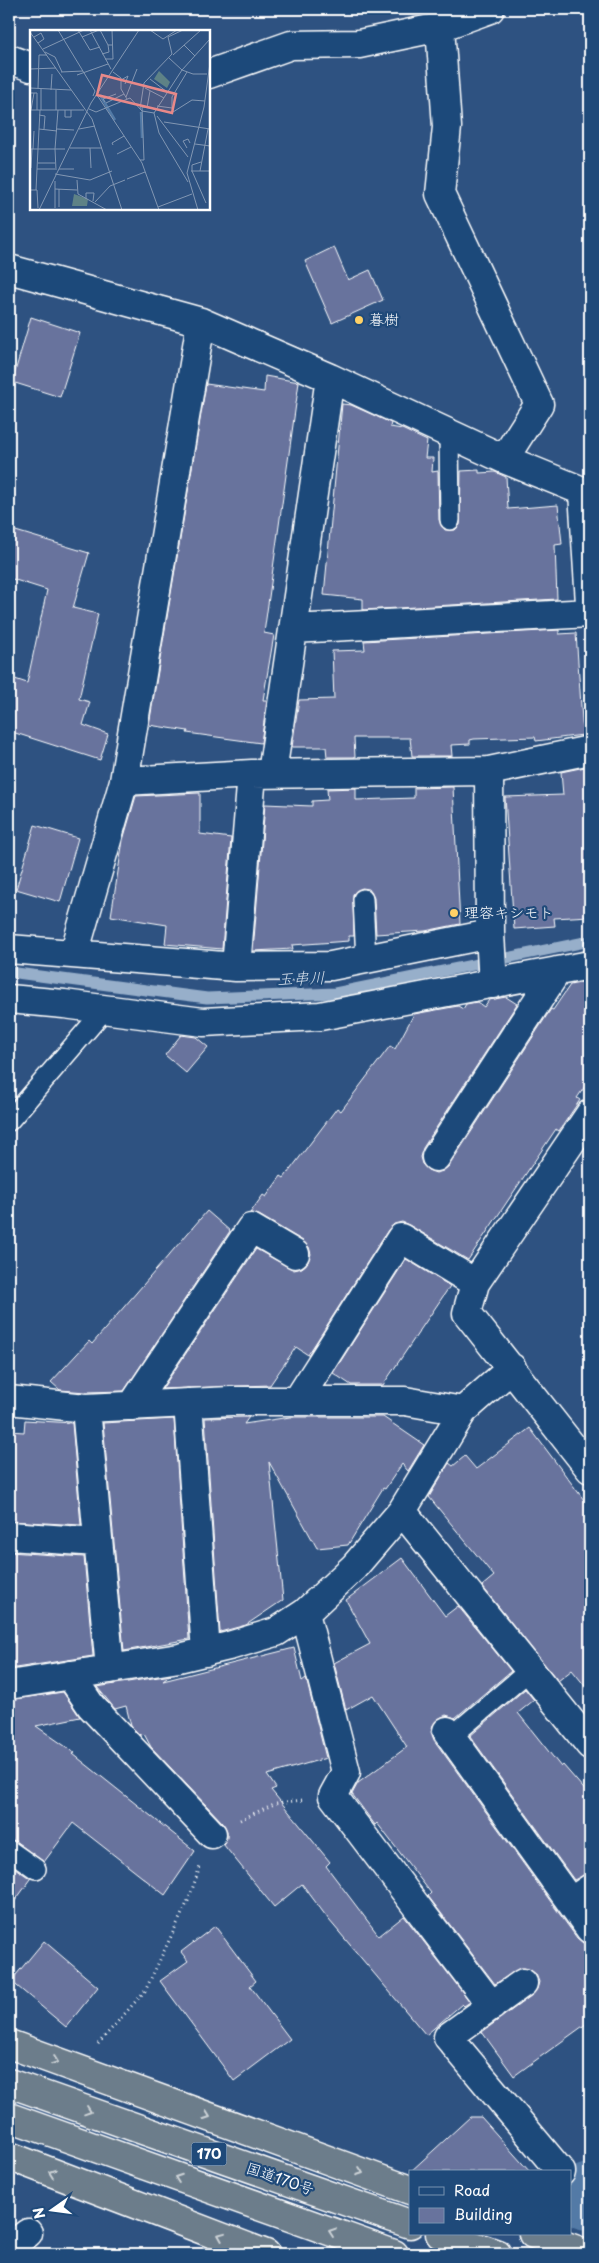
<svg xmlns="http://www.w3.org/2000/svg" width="599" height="2263" font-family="'Playpen Sans','Klee One',sans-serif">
<rect width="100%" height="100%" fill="#2e5281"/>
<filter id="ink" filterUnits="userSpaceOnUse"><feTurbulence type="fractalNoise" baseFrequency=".02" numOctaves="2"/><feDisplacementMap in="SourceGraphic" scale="10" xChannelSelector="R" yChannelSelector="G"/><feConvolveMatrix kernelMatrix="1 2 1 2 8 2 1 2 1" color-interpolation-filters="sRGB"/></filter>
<g filter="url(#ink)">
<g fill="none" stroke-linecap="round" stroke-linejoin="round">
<path stroke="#97afca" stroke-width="11" d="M 9,972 L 207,998 L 335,993 L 590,941"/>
<path stroke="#527aa6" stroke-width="64" d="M 587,2198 L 590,2195"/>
</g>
<path fill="#68739d" stroke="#fff" d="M 334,247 L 348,280 L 370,270 L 383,300 L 332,323 L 305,261 Z
M 31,317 L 80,333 L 60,397 L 12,382 Z
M 265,376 L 299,382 L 264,633 L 274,635 L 263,700 L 267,700 L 261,743 L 187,733 L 188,731 L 149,725 L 206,384 L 264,392 Z
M 342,404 L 351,405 L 391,423 L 390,427 L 402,429 L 427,441 L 425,458 L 433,458 L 432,472 L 438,471 L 439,520 L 445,530 L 455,530 L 460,525 L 461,471 L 479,470 L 479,473 L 495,472 L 506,477 L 508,509 L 558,505 L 562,544 L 555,545 L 557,599 L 363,610 L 363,599 L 324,595 Z
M 9,529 L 89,553 L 73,608 L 98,614 L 79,699 L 90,702 L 83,725 L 108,734 L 100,760 L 9,731 L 9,677 L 27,683 L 47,590 L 9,578 Z
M 559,630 L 559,634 L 576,633 L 583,735 L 536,741 L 535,737 L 474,739 L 470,740 L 470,744 L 451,745 L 452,756 L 412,756 L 410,738 L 354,738 L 355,757 L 327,757 L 326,747 L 292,747 L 299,700 L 334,699 L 332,651 L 365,650 L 364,641 Z
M 590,766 L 590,916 L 554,918 L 555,926 L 514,929 L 505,797 L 563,795 L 561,772 Z
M 453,787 L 460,924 L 425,931 L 376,934 L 374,898 L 369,889 L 362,888 L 353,894 L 354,936 L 349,936 L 349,941 L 292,945 L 293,949 L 253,951 L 265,804 L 312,806 L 312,801 L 328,800 L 327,789 L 356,788 L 356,800 L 414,798 L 414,788 Z
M 200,793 L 200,834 L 231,838 L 222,949 L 165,944 L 167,925 L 111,916 L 123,840 L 136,796 Z
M 35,825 L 78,838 L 60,902 L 16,889 Z
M 590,981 L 590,1079 L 577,1098 L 580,1100 L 559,1131 L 556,1129 L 468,1260 L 409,1225 L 402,1222 L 394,1224 L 388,1230 L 308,1355 L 296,1347 L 270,1385 L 162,1389 L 256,1249 L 294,1270 L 302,1268 L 308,1262 L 311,1254 L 309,1247 L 303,1241 L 259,1215 L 250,1213 L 263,1195 L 266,1197 L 281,1176 L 284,1178 L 337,1108 L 341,1111 L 390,1046 L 395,1049 L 414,1014 L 458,1006 L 463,1009 L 466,1004 L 477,1002 L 484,1007 L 489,1000 L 506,997 L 517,1004 L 423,1148 L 420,1157 L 422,1164 L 428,1170 L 436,1173 L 443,1171 L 449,1166 L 551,1009 L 553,1010 L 570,985 Z
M 181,1035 L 196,1037 L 208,1047 L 186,1073 L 165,1055 Z
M 207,1211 L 230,1231 L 124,1391 L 86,1392 L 60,1390 L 51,1382 L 89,1341 L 92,1344 Z
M 406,1259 L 450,1286 L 383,1385 L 351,1385 L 333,1373 Z
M 249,1417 L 244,1424 L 290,1417 L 383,1417 L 424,1445 L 408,1471 L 402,1464 L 385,1489 L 383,1488 L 348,1545 L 317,1548 L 269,1462 L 283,1600 L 246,1625 L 220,1632 L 205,1418 Z
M 174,1419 L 189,1639 L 124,1651 L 103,1423 Z
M 25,1420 L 72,1423 L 81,1525 L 9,1521 L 9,1431 L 24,1432 Z
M 530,1428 L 590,1508 L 590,1692 L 572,1670 L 558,1681 L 482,1586 L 494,1576 L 429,1497 L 449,1463 L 453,1466 L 465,1456 L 476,1469 Z
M 9,1552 L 84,1557 L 93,1656 L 9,1669 Z
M 402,1558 L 445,1616 L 458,1606 L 511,1671 L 455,1718 L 446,1715 L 438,1719 L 433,1725 L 431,1732 L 434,1740 L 577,1938 L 583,1943 L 590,1944 L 590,2021 L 514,2076 L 482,2032 L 532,1995 L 537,1989 L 539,1982 L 536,1974 L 529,1969 L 521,1968 L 495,1984 L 428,1896 L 431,1893 L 377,1823 L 375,1825 L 352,1794 L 358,1783 L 407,1747 L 373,1695 L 346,1710 L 334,1663 L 370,1644 L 346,1600 Z
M 294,1648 L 302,1681 L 306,1678 L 326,1758 L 267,1775 L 276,1788 L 271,1790 L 330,1862 L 326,1866 L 379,1936 L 404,1916 L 470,2002 L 464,2006 L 462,2004 L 426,2035 L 329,1920 L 302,1884 L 274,1907 L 223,1844 L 227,1838 L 227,1831 L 223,1823 L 151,1747 L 144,1734 L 140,1735 L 131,1726 L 126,1706 L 115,1709 L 97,1687 L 171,1675 L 163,1681 Z
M 525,1689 L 534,1700 L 518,1713 L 561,1767 L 563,1765 L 590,1796 L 590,1872 L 574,1880 L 470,1736 Z
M 63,1692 L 80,1717 L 36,1726 L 75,1753 L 73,1754 L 195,1851 L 165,1895 L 73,1823 L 44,1862 L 15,1841 L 9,1839 L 9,1700 Z
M 9,1864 L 31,1879 L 9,1909 Z
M 215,1926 L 256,1981 L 250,1986 L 290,2039 L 234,2081 L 160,1981 L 188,1961 L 181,1952 Z
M 44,1941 L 98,1987 L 66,2027 L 11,1981 Z
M 470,2117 L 481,2117 L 530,2172 L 410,2172 Z"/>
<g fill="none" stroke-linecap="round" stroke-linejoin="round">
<defs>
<path id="service" d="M 449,434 L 450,520
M 363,899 L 366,960
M 9,1121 L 105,1009
M 452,1736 L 530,1670
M 9,1850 L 36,1869
M 568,1898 L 590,1883"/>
<path id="minor" d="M 490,9 L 440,27 L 447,127 L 440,194 L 539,404 L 504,459
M 9,59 L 31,67
M 209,74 L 291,45 L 359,44 L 440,27
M 9,269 L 201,322 L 330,378 L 504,459 L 590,494
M 583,492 L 590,603
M 293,629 L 590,613
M 489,771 L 490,934 L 493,984
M 272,773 L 330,378
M 124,781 L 252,774 L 489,771 L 590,750
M 9,949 L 236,967 L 331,966 L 490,934
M 74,954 L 124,781 L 201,322
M 236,967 L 252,774
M 9,999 L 64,1004 L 203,1022 L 320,1016 L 590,965
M 590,1114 L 475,1283 L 467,1313 L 590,1469
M 436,1157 L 557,971
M 9,1400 L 86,1408 L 231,1401 L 405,1401 L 463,1411
M 297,1401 L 401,1238 L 475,1283
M 188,1403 L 206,1652
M 132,1406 L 251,1228 L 295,1254
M 86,1408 L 110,1669
M 402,1511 L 590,1745
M 9,1536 L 97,1542
M 305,1613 L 346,1772 L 333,1796 L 492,2006
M 70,1675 L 91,1706 L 212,1834
M 9,1685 L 179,1658 L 229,1646 L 276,1632 L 305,1613 L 354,1567 L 402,1511 L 463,1411 L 512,1368
M 447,1731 L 590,1929
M 523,1983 L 448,2037 L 561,2172
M 9,2248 L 28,2233"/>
<path id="trunk" d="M 9,2044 L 410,2190
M 9,2083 L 410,2224
M 9,2117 L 394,2254
M 9,2156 L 266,2254
M 440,2234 L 497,2254
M 533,2234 L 588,2254"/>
</defs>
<use href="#service" stroke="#fff" stroke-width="22"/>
<use href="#minor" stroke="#fff" stroke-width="31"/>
<use href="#trunk" stroke="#fff" stroke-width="31"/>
<path stroke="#fff" stroke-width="3" stroke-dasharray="1 4" stroke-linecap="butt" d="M 240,1820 L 276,1803 L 303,1800
M 98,2044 L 145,1991 L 188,1901 L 201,1864"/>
<use href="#service" stroke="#1f4a7a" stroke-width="19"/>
<use href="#minor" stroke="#1f4a7a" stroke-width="28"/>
<use href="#trunk" stroke="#6c7d8b" stroke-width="28"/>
</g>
<defs><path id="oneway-chevron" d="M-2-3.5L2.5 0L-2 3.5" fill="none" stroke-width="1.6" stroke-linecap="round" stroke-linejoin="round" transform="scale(1.25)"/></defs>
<g stroke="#ccd2d6">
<use href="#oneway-chevron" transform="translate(55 2061) rotate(20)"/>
<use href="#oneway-chevron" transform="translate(88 2111) rotate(19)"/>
<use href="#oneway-chevron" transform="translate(207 2116) rotate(20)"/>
<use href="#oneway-chevron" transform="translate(360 2172) rotate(20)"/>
<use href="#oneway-chevron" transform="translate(52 2173) rotate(-160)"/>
<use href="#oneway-chevron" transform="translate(178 2178) rotate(-160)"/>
<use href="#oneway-chevron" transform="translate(332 2232) rotate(-161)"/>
<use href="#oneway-chevron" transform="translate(221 2236) rotate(-158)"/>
</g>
</g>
<g fill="#ffd166" stroke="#1f4a7a" stroke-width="2">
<circle cx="359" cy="320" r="5"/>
<circle cx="454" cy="913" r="5"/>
</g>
<g text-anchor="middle" stroke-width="4.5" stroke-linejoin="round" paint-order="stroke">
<rect fill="#1f4a7a" stroke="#bcc9d7" stroke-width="1" x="191.5" y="2142.5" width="35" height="23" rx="4"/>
<g font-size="14" font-weight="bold" fill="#fff">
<text x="209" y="2159">170</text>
</g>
<g font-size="15" fill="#fff" stroke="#1f4a7a" text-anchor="start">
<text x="369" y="325">暮樹</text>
<text x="464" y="918">理容キシモト</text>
</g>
<g font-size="15" fill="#fff" stroke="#1f4a7a">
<text transform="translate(280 2179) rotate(19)" y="5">国道170号</text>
</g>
<g font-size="16" font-style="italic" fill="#d4dee9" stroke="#1f4a7a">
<text transform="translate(301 978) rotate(-2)" y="6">玉串川</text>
</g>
</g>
<g transform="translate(30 30)">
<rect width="180" height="180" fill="#2e5281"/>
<path d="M 44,164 L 58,169 L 57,176 L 42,176 Z" fill="#5e8286"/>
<path d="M 129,41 L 140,52 L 137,58 L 124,49 Z" fill="#5e8286"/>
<path fill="none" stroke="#527aa6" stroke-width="2.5" d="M 70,65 L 85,90M 111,82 L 112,108"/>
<path fill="none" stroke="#8297b3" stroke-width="1" d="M 28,0 L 65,61 L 63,66M 48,0 L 60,20 L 70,17M 60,0 L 81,39M 70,0 L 78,15M 120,0 L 133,9 L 147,0M 0,2 L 62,89 L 92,180M 4,7 L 11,3 L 14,9 L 8,13M 52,7 L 69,0M 154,15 L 165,26M 13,19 L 54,0M 15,22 L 25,27 L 32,42M 72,24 L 79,22 L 78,15 L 82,15M 143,25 L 171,0M 139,28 L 152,40M 75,29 L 83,29 L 82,0M 0,39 L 26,38M 152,40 L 163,44 L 177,44M 31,42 L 53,41M 83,42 L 91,48 L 91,59 L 97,69M 47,45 L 78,34M 120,49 L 137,62M 91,50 L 98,46 L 95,54M 0,58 L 41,60M 115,58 L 134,68M 8,59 L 9,25 L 17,25M 21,60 L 22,44M 0,63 L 7,63 L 7,80M 67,65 L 112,133 L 129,180M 96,67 L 107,39M 75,72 L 73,69 L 86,64M 76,73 L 94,64M 127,76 L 142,78 L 143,82 L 162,70 L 175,71M 117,78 L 120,61M 142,78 L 142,67 L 157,42M 59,79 L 66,82 L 100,68 L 112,81 L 124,83M 110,79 L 114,53 L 142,24 L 138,7 L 153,0M 0,80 L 54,80M 1,80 L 4,63M 11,80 L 11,59M 26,80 L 26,60M 35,80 L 35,87 L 41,87 L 41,80M 9,85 L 15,86 L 14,99M 127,86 L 158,127M 134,92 L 180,99M 9,99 L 27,101M 27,99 L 44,100M 49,99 L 65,96M 165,114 L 180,116M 83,115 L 82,113 L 94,106M 40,118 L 72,118M 60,118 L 61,138M 157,118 L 153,111 L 158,109 L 160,113M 0,119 L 35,119M 3,119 L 4,101M 8,119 L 10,80M 25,119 L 28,80M 25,119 L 26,140M 87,124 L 101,117M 110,130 L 114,130 L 112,77 L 126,79M 171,132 L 162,135 L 162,141 L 176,173M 8,133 L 25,133M 1,138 L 2,119M 7,139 L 8,119M 29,139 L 44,139M 161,141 L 180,141M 170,141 L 178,99M 25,144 L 60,150 L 82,141M 97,149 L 115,142M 47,150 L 48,164 L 77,180M 25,151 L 25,178M 158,152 L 129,103 L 124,83 L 152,40 L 180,9M 25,159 L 47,160M 29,159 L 29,177M 0,160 L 7,160 L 8,178M 6,160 L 7,139 L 25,139M 56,169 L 56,163 L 64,163 L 63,171M 65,172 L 80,156 L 95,150M 128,177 L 162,164M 9,180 L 61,73 L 109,0M 168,180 L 157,143 L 174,77 L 180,33"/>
<path fill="#e88989" fill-opacity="0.15" stroke="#e88989" stroke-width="2.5" d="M 72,45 L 146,64 L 142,83 L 67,65 Z"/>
<rect width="180" height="180" fill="none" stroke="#fff" stroke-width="2.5"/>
</g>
<rect width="599" height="2263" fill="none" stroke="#1f4a7a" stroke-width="30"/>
<rect x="15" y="15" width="569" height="2233" fill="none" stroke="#fff" stroke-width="2" filter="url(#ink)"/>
<rect x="409" y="2170" width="162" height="65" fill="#1f4a7a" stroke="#7992af"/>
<rect x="419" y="2187" width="25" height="8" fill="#1f4a7a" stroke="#7992af"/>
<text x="454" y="2196" font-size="15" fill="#ffffff">Road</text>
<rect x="419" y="2208" width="25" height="15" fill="#68739d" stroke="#7992af"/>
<text x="454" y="2220" font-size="15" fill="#ffffff">Building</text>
<g transform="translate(52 2210) rotate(256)" stroke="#1f4a7a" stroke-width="4" paint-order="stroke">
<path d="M0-4L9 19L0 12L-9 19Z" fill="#ffffff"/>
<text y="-8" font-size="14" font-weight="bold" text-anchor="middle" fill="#ffffff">N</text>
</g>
</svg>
